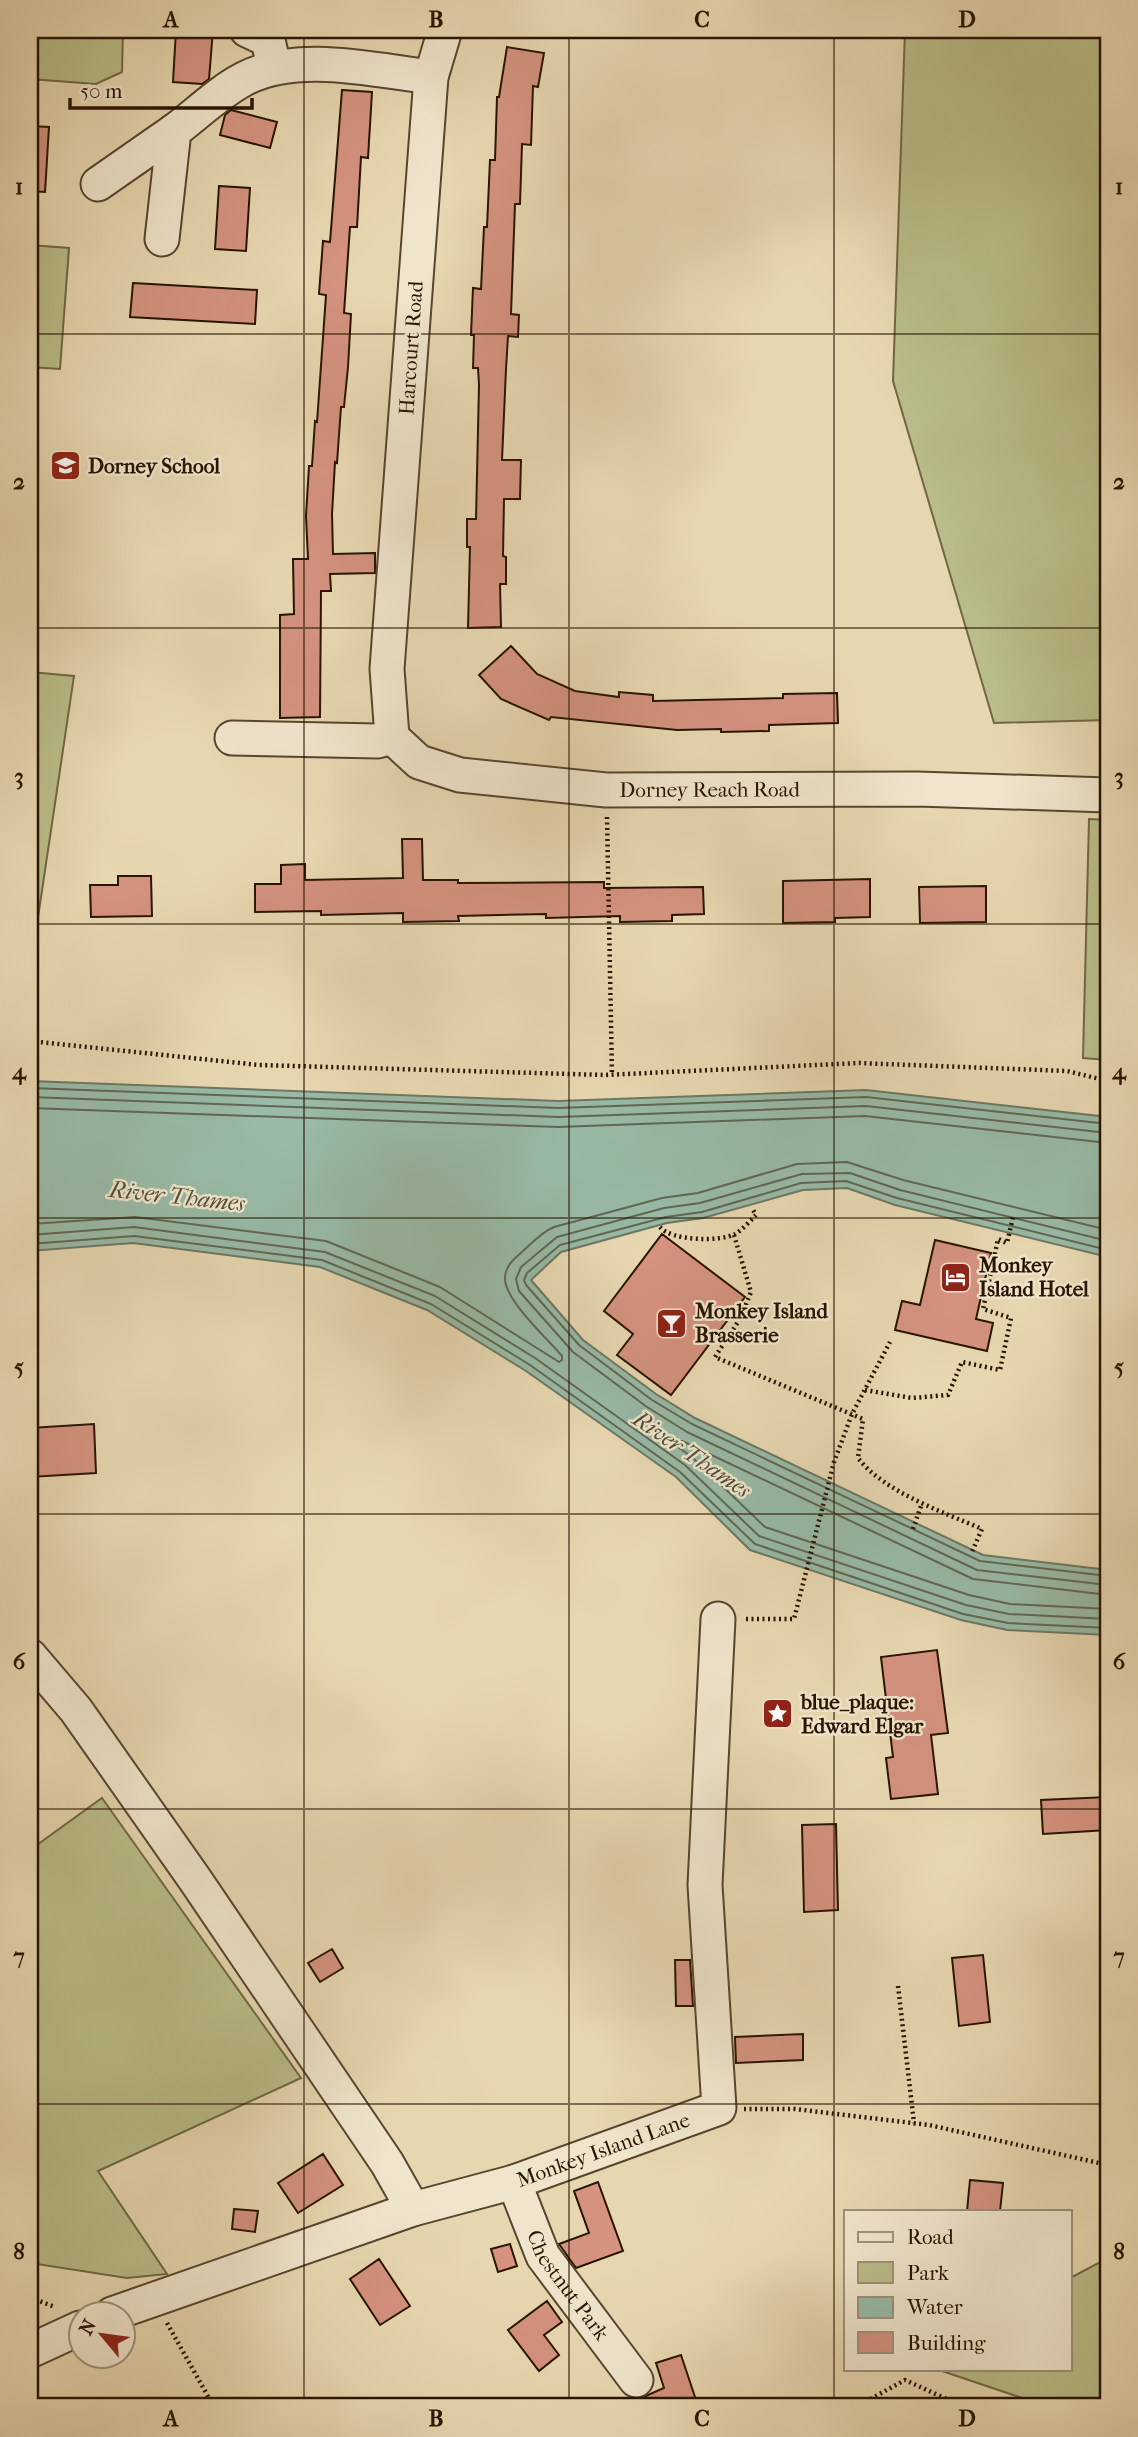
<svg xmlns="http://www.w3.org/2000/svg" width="1138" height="2437" font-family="'IM FELL French Canon',serif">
<rect width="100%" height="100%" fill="#e7d7b0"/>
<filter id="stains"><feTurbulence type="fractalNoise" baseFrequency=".00286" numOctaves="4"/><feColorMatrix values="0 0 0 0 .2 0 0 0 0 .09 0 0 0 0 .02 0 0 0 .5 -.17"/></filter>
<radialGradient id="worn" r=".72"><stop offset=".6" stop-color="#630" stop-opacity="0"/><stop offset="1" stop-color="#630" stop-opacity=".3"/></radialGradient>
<path fill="#b9bd88" stroke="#706844" stroke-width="2" d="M 30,30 L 123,30 L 122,72 L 96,84 L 30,79 Z
M 905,30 L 1108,30 L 1108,720 L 994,723 L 893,381 Z
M 30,245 L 69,248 L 60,369 L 30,367 Z
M 30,672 L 74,676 L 30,971 Z
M 1089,819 L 1108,820 L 1108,1060 L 1083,1058 Z
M 102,1798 L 301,2078 L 98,2171 L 167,2274 L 127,2278 L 30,2263 L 30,1850 Z
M 1108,2258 L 1108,2407 L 1049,2407 L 936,2369 L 1070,2369 L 1070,2278 Z"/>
<path fill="#98baa6" stroke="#6b7864" stroke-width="2" d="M 30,1081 L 558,1101 L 866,1090 L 1108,1117 L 1108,1257 L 895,1205 L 847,1188 L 803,1190 L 703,1218 L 667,1223 L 561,1252 L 531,1280 L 583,1340 L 656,1394 L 695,1418 L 983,1555 L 1108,1570 L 1108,1635 L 1007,1630 L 961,1620 L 750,1550 L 676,1477 L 526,1371 L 427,1310 L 320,1267 L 133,1243 L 30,1251 Z"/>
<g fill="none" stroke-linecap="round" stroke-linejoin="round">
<path stroke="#606754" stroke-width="2" d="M 30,1088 L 558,1108 L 866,1097 L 1108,1124
M 30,1097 L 558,1117 L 866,1106 L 1108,1133
M 30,1108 L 558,1127 L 865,1116 L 1108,1143
M 30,1224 L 135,1217 L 326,1241 L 440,1287 L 559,1362 L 562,1360 L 562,1356 C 548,1339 503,1299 505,1277 C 506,1265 515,1258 523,1251 C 533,1242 542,1232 554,1227 L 662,1198 L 698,1193 L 797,1164 L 847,1162 L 903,1180 L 1108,1230
M 30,1235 L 134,1227 L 325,1252 L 435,1296 L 535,1358 L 685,1465 L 759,1536 L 966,1605 L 1009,1614 L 1108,1619
M 1108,1241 L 900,1190 L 850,1173 L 802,1174 L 700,1203 L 664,1208 L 557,1237 L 521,1267 L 516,1279 L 519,1291 L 573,1352 L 647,1407 L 687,1432 L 977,1570 L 1108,1585
M 30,1244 L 134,1236 L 322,1260 L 431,1304 L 530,1365 L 680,1472 L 755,1544 L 963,1614 L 1008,1623 L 1108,1628
M 1108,1250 L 897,1198 L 846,1181 L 801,1183 L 702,1212 L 666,1217 L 560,1245 L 527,1273 L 524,1280 L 526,1285 L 579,1345 L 652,1400 L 692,1424 L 980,1561 L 1108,1576
M 1108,1595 L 973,1579 L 682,1441 L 677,1443 L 678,1447 L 693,1458 L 765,1527 L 969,1595 L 1010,1604 L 1108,1609"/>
</g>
<path fill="#d4927f" stroke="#281401" stroke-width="2" d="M 176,30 L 213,30 L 209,79 L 202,84 L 173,82 Z
M 507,47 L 544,53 L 538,87 L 533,86 L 531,145 L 522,144 L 520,204 L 515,204 L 511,314 L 519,315 L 518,337 L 508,336 L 506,369 L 502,460 L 521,460 L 520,499 L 504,499 L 503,556 L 506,557 L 506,584 L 500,584 L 501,627 L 468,628 L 470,547 L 467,547 L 467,519 L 476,519 L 479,385 L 478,368 L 473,368 L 474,335 L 471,335 L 473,288 L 481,289 L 484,227 L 487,227 L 490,160 L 495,160 L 497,97 L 499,97 Z
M 342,90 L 372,92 L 368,158 L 361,157 L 357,227 L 350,227 L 344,313 L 351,314 L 348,367 L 344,407 L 341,407 L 337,463 L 335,462 L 332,514 L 333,554 L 375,553 L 375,573 L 330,574 L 331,591 L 321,591 L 320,717 L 280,718 L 280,615 L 294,614 L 293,559 L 308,559 L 306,516 L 309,466 L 312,466 L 315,421 L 317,422 L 326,295 L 319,294 L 323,241 L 330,242 Z
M 231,110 L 277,122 L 270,148 L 220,135 L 225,115 Z
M 30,126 L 49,127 L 45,192 L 30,191 Z
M 219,186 L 250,188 L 246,251 L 215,249 Z
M 133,283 L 257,290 L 255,324 L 130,317 Z
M 511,646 L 537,674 L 575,691 L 619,697 L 619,692 L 653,695 L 653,701 L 783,698 L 783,694 L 837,693 L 838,723 L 769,725 L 769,731 L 721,732 L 721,729 L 677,730 L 551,717 L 549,720 L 501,699 L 479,675 Z
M 402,839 L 422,839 L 423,880 L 458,880 L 458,883 L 604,882 L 604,888 L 703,887 L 704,914 L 672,915 L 672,921 L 620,922 L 620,916 L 546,918 L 546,914 L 458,916 L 459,921 L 403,922 L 403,913 L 321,915 L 321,911 L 255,912 L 255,884 L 281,884 L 281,865 L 305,864 L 305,880 L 403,878 Z
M 118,876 L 151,876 L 152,916 L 91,917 L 90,885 L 118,885 Z
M 870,879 L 870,917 L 835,918 L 835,922 L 783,923 L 783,881 Z
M 986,886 L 986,922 L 920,923 L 919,887 Z
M 662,1234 L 745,1297 L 671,1395 L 617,1355 L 633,1334 L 604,1311 Z
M 935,1240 L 991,1253 L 976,1319 L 993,1323 L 987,1351 L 895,1330 L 902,1301 L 920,1305 Z
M 94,1424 L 96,1473 L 30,1477 L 30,1428 Z
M 937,1650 L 948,1733 L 931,1735 L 938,1794 L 891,1799 L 886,1758 L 893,1757 L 881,1657 Z
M 1108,1797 L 1108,1830 L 1043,1834 L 1041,1800 Z
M 836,1824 L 838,1910 L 804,1912 L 802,1825 Z
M 332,1949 L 343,1968 L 320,1982 L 308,1963 Z
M 983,1955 L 990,2022 L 959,2026 L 952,1958 Z
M 675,1960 L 690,1960 L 693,2006 L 676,2006 Z
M 803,2034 L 803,2060 L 736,2063 L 735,2037 Z
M 323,2154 L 343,2185 L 298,2213 L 278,2183 Z
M 970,2180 L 1003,2183 L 1000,2211 L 967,2211 Z
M 598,2182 L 623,2251 L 576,2268 L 559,2244 L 589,2233 L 574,2191 Z
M 234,2209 L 258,2211 L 255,2232 L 232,2229 Z
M 510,2244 L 517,2266 L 498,2272 L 491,2249 Z
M 379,2259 L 410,2306 L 380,2325 L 350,2279 Z
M 547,2301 L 562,2322 L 544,2335 L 559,2355 L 539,2371 L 508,2330 Z
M 681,2355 L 697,2403 L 683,2407 L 616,2407 L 616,2403 L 632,2398 L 639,2399 L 664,2388 L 656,2363 Z"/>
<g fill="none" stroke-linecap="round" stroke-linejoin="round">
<defs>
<g id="minor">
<path d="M 247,30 L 268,40 L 274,67"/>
<path id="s1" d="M 445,30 L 431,77 L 387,669 L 392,737 L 419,762 L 460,775 L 606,790 L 917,789 L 1108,795"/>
<path d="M 98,184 L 174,131"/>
<path d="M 162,239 L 174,131 C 197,114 219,92 244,79 C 297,51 373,70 431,77"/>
<path d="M 232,738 L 378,741 L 392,737"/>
<path d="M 30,1656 L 76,1710 L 196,1881 L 387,2163 L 413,2209"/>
<path id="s2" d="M 514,2182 L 543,2256 L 636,2380"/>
<path id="s3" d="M 112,2314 L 413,2209 L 514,2182 L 719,2108 L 705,1885 L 718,1619"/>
<path d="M 30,2351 L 80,2328"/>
</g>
</defs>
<use href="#minor" stroke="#58452d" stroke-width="37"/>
<path stroke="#281401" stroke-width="4.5" stroke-dasharray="2 3.5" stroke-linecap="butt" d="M 607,817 L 612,1075
M 30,1041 L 259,1065 L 605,1075 L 859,1063 L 1067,1071 L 1108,1081
M 660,1227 C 671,1241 720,1242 735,1234 C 742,1230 750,1221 756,1215 L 752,1208
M 734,1235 L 751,1292 L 740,1319 L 715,1357 L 863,1419 L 858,1458 C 884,1492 943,1512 982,1529 L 971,1554
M 865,1390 L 912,1398 L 948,1395 L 962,1362 L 1000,1370 L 1011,1318 L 983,1309 L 998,1239 L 1007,1243 L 1013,1217
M 913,1529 L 922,1503
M 746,1619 L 794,1619 L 834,1462 L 852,1414 L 890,1342
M 898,1986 L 914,2123
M 744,2109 L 795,2109 L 929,2125 L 1108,2165
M 30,2300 L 34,2299 L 55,2307
M 167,2323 L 214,2407
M 856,2407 L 905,2380 L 964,2407"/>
<use href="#minor" stroke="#efe5cc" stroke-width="33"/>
</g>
<path fill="none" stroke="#281401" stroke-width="2" stroke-opacity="0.55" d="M 304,30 L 304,2407M 569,30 L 569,2407M 834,30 L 834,2407M 30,334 L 1108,334M 30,628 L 1108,628M 30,924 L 1108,924M 30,1218 L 1108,1218M 30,1514 L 1108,1514M 30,1809 L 1108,1809M 30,2104 L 1108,2104"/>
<defs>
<symbol id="school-square" viewBox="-11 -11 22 22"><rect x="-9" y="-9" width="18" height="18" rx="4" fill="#8f2418" stroke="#efe5cc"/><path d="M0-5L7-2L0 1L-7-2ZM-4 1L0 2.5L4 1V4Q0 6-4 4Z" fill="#fff"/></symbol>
<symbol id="hotel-square" viewBox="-11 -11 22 22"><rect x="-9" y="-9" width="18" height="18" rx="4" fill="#8f2418" stroke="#efe5cc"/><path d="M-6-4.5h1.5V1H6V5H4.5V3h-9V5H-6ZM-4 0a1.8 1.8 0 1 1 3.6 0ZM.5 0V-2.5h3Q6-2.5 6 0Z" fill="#fff"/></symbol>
<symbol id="bar-square" viewBox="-11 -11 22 22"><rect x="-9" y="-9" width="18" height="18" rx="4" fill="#8f2418" stroke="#efe5cc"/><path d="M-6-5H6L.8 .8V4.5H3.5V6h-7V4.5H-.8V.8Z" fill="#fff"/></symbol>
<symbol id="sight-square" viewBox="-11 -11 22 22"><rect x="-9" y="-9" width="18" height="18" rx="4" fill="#8f2418" stroke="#efe5cc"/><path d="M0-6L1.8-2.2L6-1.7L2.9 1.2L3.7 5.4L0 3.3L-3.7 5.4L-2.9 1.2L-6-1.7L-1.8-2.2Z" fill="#fff"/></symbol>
</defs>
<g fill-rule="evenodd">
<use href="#school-square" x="48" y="448" width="35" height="35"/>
<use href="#hotel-square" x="938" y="1260" width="35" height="35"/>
<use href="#bar-square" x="654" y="1306" width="35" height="35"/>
<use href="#sight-square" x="760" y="1696" width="35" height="35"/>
</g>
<g text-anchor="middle" stroke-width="5" stroke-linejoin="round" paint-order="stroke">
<g font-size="21" fill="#281401" stroke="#efe5cc">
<text transform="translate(411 348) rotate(-86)" y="7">Harcourt Road</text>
<text dy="7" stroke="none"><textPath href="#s1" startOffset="1041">Dorney Reach Road</textPath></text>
<text dy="7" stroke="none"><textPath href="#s3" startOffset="518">Monkey Island Lane</textPath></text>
<text dy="7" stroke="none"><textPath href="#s2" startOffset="117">Chestnut Park</textPath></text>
</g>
<g font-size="21" font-weight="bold" fill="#281401" stroke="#efe5cc" text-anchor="start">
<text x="88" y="473">Dorney School</text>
<text x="979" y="1272">Monkey<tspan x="979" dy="24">Island Hotel</tspan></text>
<text x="695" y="1318">Monkey Island<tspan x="695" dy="24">Brasserie</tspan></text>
<text x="801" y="1709">blue_plaque:<tspan x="801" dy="24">Edward Elgar</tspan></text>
</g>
<g font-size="23" font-style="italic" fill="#4f4e3b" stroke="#efe5cc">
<text transform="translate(177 1196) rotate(6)" y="8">River Thames</text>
<text transform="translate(692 1454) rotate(34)" y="8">River Thames</text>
</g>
</g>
<rect width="1138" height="2437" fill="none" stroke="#e7d7b0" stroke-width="77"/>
<rect x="844" y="2210" width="228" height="161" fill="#efe5cc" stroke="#9f917b" stroke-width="2"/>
<rect x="858" y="2232" width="35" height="10" fill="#efe5cc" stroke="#9f917b" stroke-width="2"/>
<text x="907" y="2244" font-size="21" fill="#281401">Road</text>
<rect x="858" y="2262" width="35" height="21" fill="#b9bd88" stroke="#9f917b" stroke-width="2"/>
<text x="907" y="2280" font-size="21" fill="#281401">Park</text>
<rect x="858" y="2297" width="35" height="21" fill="#98baa6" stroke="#9f917b" stroke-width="2"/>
<text x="907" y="2314" font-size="21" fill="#281401">Water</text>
<rect x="858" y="2332" width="35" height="21" fill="#d4927f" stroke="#9f917b" stroke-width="2"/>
<text x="907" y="2350" font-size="21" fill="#281401">Building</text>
<g transform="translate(102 2335) rotate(299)"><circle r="33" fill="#efe5cc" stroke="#9f917b" stroke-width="2"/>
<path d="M0-5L12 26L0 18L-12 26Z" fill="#8f2418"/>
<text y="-10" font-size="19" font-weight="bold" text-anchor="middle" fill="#281401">N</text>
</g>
<path d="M70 98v10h182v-10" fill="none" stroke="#281401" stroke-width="3.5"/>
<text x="80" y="98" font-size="21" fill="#281401" stroke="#efe5cc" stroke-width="5" paint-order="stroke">50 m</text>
<rect x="38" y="38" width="1062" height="2360" fill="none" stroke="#281401" stroke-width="2.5"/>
<g font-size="23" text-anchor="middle" font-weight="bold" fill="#281401">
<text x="171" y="27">A</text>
<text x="436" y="27">B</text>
<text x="702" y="27">C</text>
<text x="967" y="27">D</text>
<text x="19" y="194">1</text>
<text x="1119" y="194">1</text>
<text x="19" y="489">2</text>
<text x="1119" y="489">2</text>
<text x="19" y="784">3</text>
<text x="1119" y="784">3</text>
<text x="19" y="1079">4</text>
<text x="1119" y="1079">4</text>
<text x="19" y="1374">5</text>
<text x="1119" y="1374">5</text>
<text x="19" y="1669">6</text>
<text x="1119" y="1669">6</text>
<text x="19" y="1964">7</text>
<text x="1119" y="1964">7</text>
<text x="19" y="2259">8</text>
<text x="1119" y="2259">8</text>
<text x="171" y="2426">A</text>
<text x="436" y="2426">B</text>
<text x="702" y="2426">C</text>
<text x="967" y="2426">D</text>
</g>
<rect width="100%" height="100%" filter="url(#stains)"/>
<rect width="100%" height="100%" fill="url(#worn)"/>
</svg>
